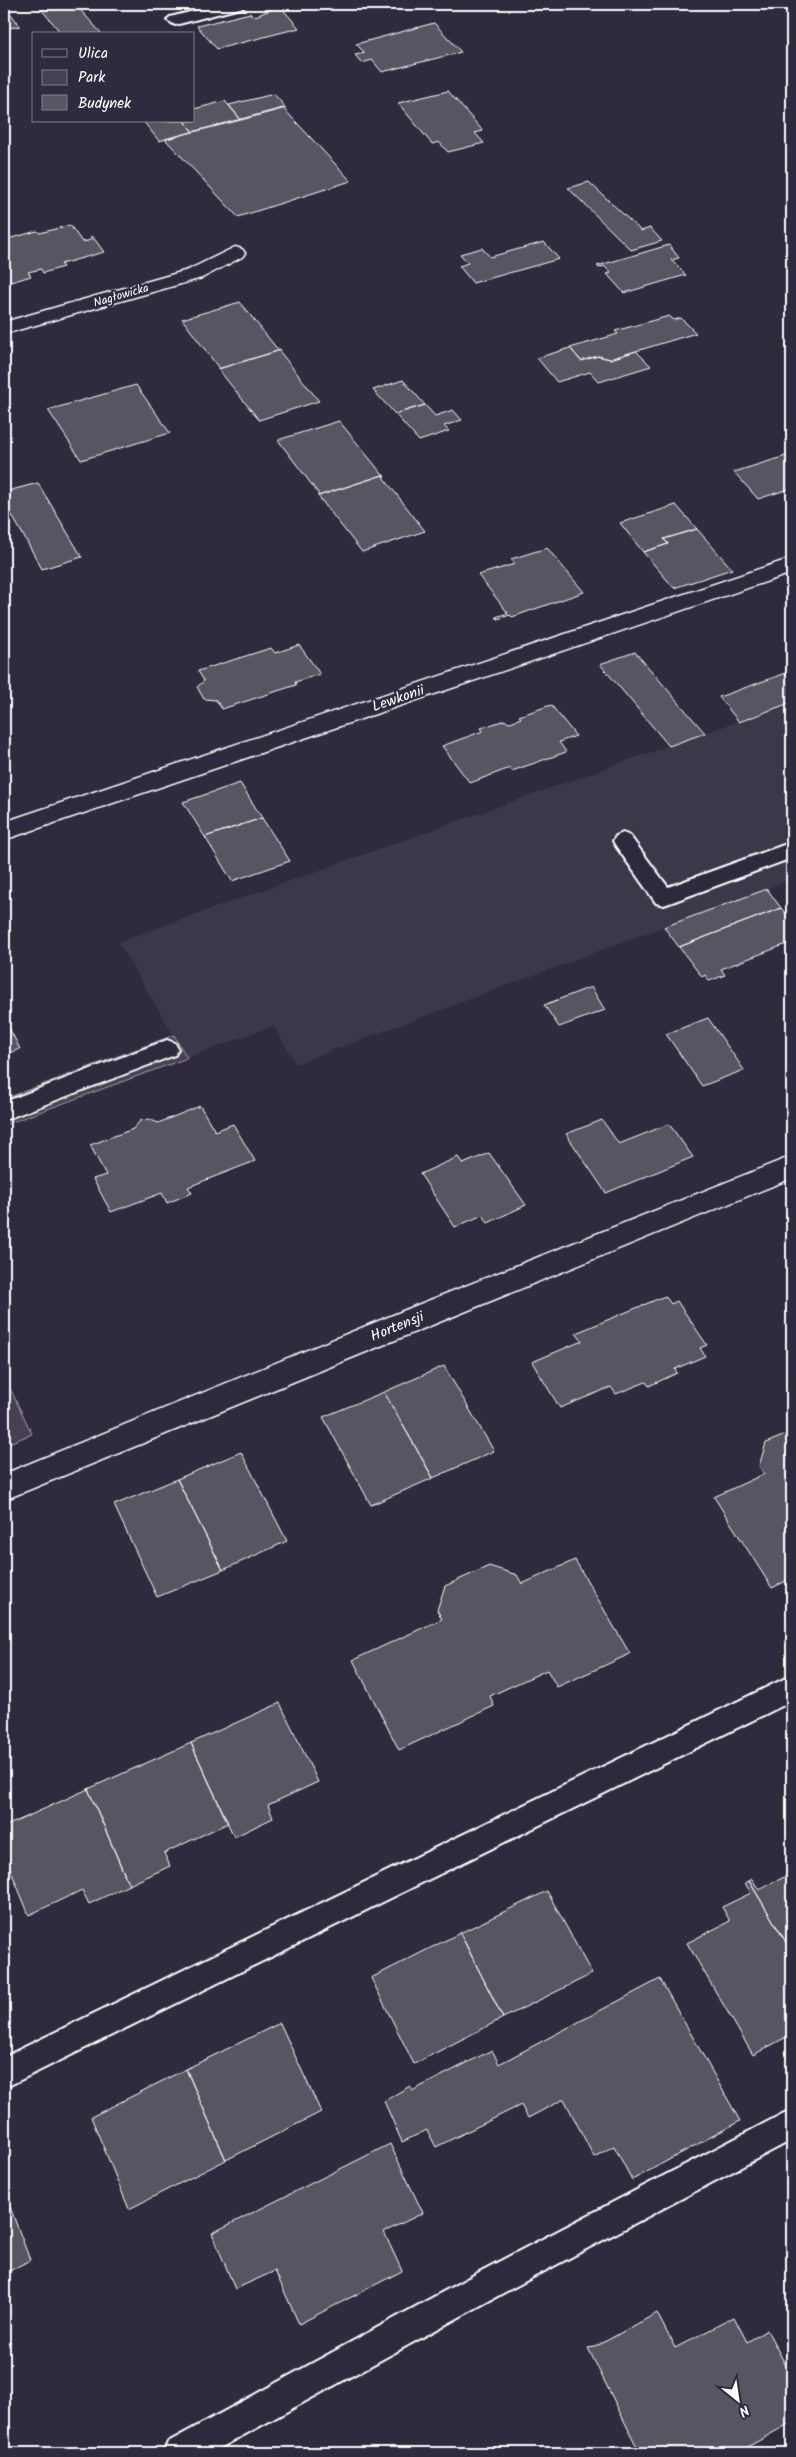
<svg xmlns="http://www.w3.org/2000/svg" width="796" height="2457" font-family="Kalam,sans-serif">
<rect width="100%" height="100%" fill="#2f2a3d"/>
<filter id="ink" filterUnits="userSpaceOnUse"><feTurbulence type="fractalNoise" baseFrequency=".02" numOctaves="2"/><feDisplacementMap in="SourceGraphic" scale="10" xChannelSelector="R" yChannelSelector="G"/><feConvolveMatrix kernelMatrix="1 2 1 2 8 2 1 2 1" color-interpolation-filters="sRGB"/></filter>
<g filter="url(#ink)">
<path fill="#3c3749" d="M 792,702 L 792,879 L 296,1064 L 273,1026 L 187,1058 L 118,942 Z"/>
<path fill="#464152" stroke="#a2a0a8" d="M 174,1035 L 187,1058 L 4,1125 L 4,1099 Z
M 4,1376 L 32,1434 L 4,1445 Z"/>
<path fill="#595564" stroke="#fff" d="M 59,4 L 75,4 L 102,34 L 62,34 L 41,9 Z
M 5,6 L 20,26 L 4,29 Z
M 280,6 L 299,28 L 217,49 L 197,26 L 250,13 L 253,17 Z
M 434,23 L 461,52 L 382,72 L 372,60 L 362,63 L 355,55 L 365,53 L 356,44 Z
M 448,91 L 483,131 L 475,133 L 484,143 L 448,152 L 439,142 L 432,144 L 398,103 Z
M 274,94 L 286,108 L 241,120 L 229,105 Z
M 225,101 L 241,120 L 193,132 L 184,121 L 194,121 L 194,109 Z
M 283,108 L 351,181 L 238,217 L 165,139 Z
M 143,121 L 184,121 L 193,132 L 159,141 Z
M 589,182 L 641,231 L 650,228 L 662,241 L 631,250 L 568,188 Z
M 70,225 L 82,242 L 92,240 L 90,237 L 93,237 L 104,252 L 61,264 L 63,267 L 43,273 L 41,269 L 28,272 L 31,276 L 11,282 L 9,279 L 4,280 L 4,240 L 37,231 L 40,233 Z
M 544,242 L 559,259 L 473,283 L 459,266 L 468,263 L 460,254 L 482,248 L 490,257 Z
M 669,245 L 679,258 L 671,260 L 686,275 L 624,293 L 607,274 L 611,273 L 604,266 L 599,268 L 597,266 Z
M 240,302 L 278,350 L 281,350 L 218,369 L 218,367 L 182,319 Z
M 669,316 L 674,320 L 681,318 L 696,333 L 610,359 L 598,356 L 581,361 L 570,348 L 618,334 L 615,331 Z
M 570,348 L 581,361 L 598,356 L 610,359 L 636,351 L 651,366 L 599,382 L 590,372 L 557,382 L 537,358 Z
M 281,350 L 280,352 L 319,401 L 259,420 L 218,369 Z
M 403,380 L 425,405 L 395,414 L 373,390 Z
M 136,385 L 170,433 L 81,460 L 48,410 Z
M 425,405 L 435,416 L 453,410 L 462,420 L 444,426 L 449,431 L 419,441 L 395,414 Z
M 339,421 L 383,475 L 318,496 L 318,493 L 278,440 Z
M 792,454 L 792,488 L 758,499 L 734,472 Z
M 383,475 L 385,476 L 383,477 L 425,531 L 362,552 L 318,496 Z
M 38,483 L 82,557 L 42,569 L 4,501 L 4,492 Z
M 676,505 L 697,529 L 664,539 L 668,544 L 643,552 L 620,523 Z
M 697,529 L 732,569 L 674,588 L 643,552 L 668,544 L 664,539 Z
M 547,548 L 584,592 L 512,617 L 510,615 L 498,619 L 496,617 L 508,613 L 478,575 L 515,564 L 511,559 Z
M 299,645 L 320,674 L 295,682 L 296,685 L 222,709 L 216,700 L 204,699 L 197,687 L 204,681 L 198,671 L 271,648 L 275,653 Z
M 635,652 L 705,733 L 669,746 L 600,664 Z
M 792,671 L 792,702 L 739,722 L 719,697 Z
M 551,705 L 576,736 L 559,742 L 566,752 L 512,771 L 510,768 L 470,783 L 442,746 L 483,731 L 481,728 L 505,720 L 508,723 L 521,718 L 519,716 Z
M 240,783 L 262,818 L 205,837 L 183,802 Z
M 262,818 L 290,861 L 232,881 L 205,837 Z
M 767,889 L 781,908 L 679,947 L 664,927 Z
M 781,908 L 792,921 L 792,942 L 721,969 L 725,975 L 709,981 L 705,975 L 702,977 L 679,947 Z
M 591,987 L 605,1010 L 559,1027 L 544,1005 Z
M 4,1018 L 20,1049 L 4,1055 Z
M 708,1018 L 744,1070 L 702,1086 L 666,1034 Z
M 200,1106 L 215,1131 L 233,1124 L 255,1161 L 188,1187 L 192,1193 L 167,1203 L 162,1193 L 111,1212 L 93,1179 L 106,1175 L 90,1145 L 133,1129 L 141,1120 L 149,1119 L 158,1123 Z
M 602,1120 L 619,1144 L 669,1124 L 693,1157 L 606,1193 L 566,1134 Z
M 489,1153 L 526,1205 L 488,1223 L 483,1215 L 455,1227 L 420,1174 L 458,1157 L 463,1164 Z
M 665,1296 L 671,1304 L 677,1301 L 707,1345 L 700,1348 L 705,1356 L 675,1369 L 677,1373 L 649,1386 L 646,1382 L 616,1394 L 611,1387 L 560,1408 L 532,1362 L 582,1341 L 576,1333 Z
M 444,1366 L 494,1451 L 433,1478 L 384,1392 Z
M 384,1392 L 433,1478 L 371,1505 L 323,1417 Z
M 792,1432 L 792,1578 L 772,1588 L 714,1497 L 764,1474 L 759,1466 L 766,1443 Z
M 241,1452 L 287,1541 L 223,1570 L 177,1479 Z
M 177,1479 L 223,1570 L 157,1597 L 114,1505 Z
M 575,1560 L 630,1654 L 557,1687 L 547,1670 L 490,1696 L 494,1706 L 399,1750 L 353,1660 L 442,1619 L 437,1610 L 445,1586 L 489,1566 L 517,1575 L 522,1584 Z
M 280,1703 L 318,1782 L 268,1805 L 273,1818 L 234,1837 L 191,1743 Z
M 191,1743 L 228,1823 L 164,1853 L 170,1866 L 129,1885 L 88,1789 Z
M 88,1789 L 129,1885 L 89,1904 L 82,1890 L 29,1915 L 4,1854 L 4,1827 Z
M 788,1875 L 792,1881 L 792,1952 L 749,1881 L 752,1879 L 759,1890 Z
M 749,1881 L 792,1952 L 792,2034 L 753,2055 L 687,1943 L 730,1921 L 722,1907 L 751,1893 L 745,1883 Z
M 547,1891 L 592,1974 L 503,2018 L 460,1933 Z
M 460,1933 L 503,2018 L 414,2064 L 371,1978 Z
M 660,1979 L 740,2121 L 632,2180 L 614,2146 L 594,2157 L 564,2099 L 528,2118 L 521,2105 L 436,2147 L 427,2130 L 402,2142 L 384,2101 L 410,2086 L 412,2091 L 492,2050 L 499,2064 Z
M 280,2023 L 321,2112 L 226,2160 L 186,2069 Z
M 186,2069 L 226,2160 L 129,2209 L 91,2117 Z
M 390,2144 L 423,2213 L 384,2232 L 402,2271 L 299,2324 L 275,2271 L 235,2289 L 212,2233 Z
M 4,2191 L 30,2260 L 4,2274 Z
M 657,2313 L 675,2348 L 734,2317 L 747,2342 L 767,2330 L 792,2377 L 792,2422 L 737,2453 L 640,2453 L 588,2348 L 595,2347 Z"/>
<g fill="none" stroke-linecap="round" stroke-linejoin="round">
<defs>
<path id="service" d="M 222,4 L 247,4 L 244,7 L 175,25 L 167,20 L 170,17 Z
M 623,833 L 630,836 L 668,887 L 792,842 L 792,858 L 664,905 L 656,903 L 616,846 L 613,841 L 616,836 Z
M 167,1040 L 175,1043 L 178,1049 L 175,1055 L 4,1120 L 4,1102 Z
M 792,1675 L 792,1701 L 4,2088 L 4,2057 Z
M 792,2109 L 792,2140 L 505,2292 L 211,2453 L 163,2453 L 168,2442 L 483,2270 Z"/>
<path id="minor" d="M 235,247 L 242,249 L 245,253 L 242,257 L 202,278 L 4,334 L 4,322 L 188,270 Z
M 792,558 L 792,573 L 4,840 L 4,822 Z
M 792,1156 L 792,1178 L 4,1500 L 4,1474 L 415,1306 Z"/>
</defs>
<use href="#service" stroke="#fff" stroke-width="4"/>
<use href="#minor" stroke="#fff" stroke-width="3"/>
<use href="#service" fill="#2f2a3d" fill-rule="evenodd"/>
<use href="#minor" fill="#2f2a3d" fill-rule="evenodd"/>
</g>
</g>
<g text-anchor="middle" stroke-width="4.5" stroke-linejoin="round" paint-order="stroke">
<g font-size="12" fill="#fff" stroke="#2f2a3d">
<text transform="translate(121 295) rotate(-16)" y="4">Nagłowicka</text>
</g>
<g font-size="15" fill="#fff" stroke="#2f2a3d">
<text transform="translate(398 698) rotate(-19)" y="5">Lewkonii</text>
<text transform="translate(397 1326) rotate(-22)" y="5">Hortensji</text>
</g>
</g>
<rect width="796" height="2457" fill="none" stroke="#2f2a3d" stroke-width="20"/>
<rect x="10" y="10" width="776" height="2437" fill="none" stroke="#fff" stroke-width="2" filter="url(#ink)"/>
<rect x="32" y="32" width="162" height="90" fill="#2f2a3d" stroke="#827f8b"/>
<rect x="42" y="49" width="25" height="8" fill="#2f2a3d" stroke="#827f8b"/>
<text x="78" y="58" font-size="15" fill="#ffffff">Ulica</text>
<rect x="42" y="70" width="25" height="15" fill="#464152" stroke="#827f8b"/>
<text x="78" y="82" font-size="15" fill="#ffffff">Park</text>
<rect x="42" y="95" width="25" height="15" fill="#595564" stroke="#827f8b"/>
<text x="78" y="108" font-size="15" fill="#ffffff">Budynek</text>
<g transform="translate(738 2400) rotate(150)" stroke="#2f2a3d" stroke-width="4" paint-order="stroke">
<path d="M0-4L9 19L0 12L-9 19Z" fill="#ffffff"/>
<text y="-8" font-size="14" font-weight="bold" text-anchor="middle" fill="#ffffff">N</text>
</g>
</svg>
